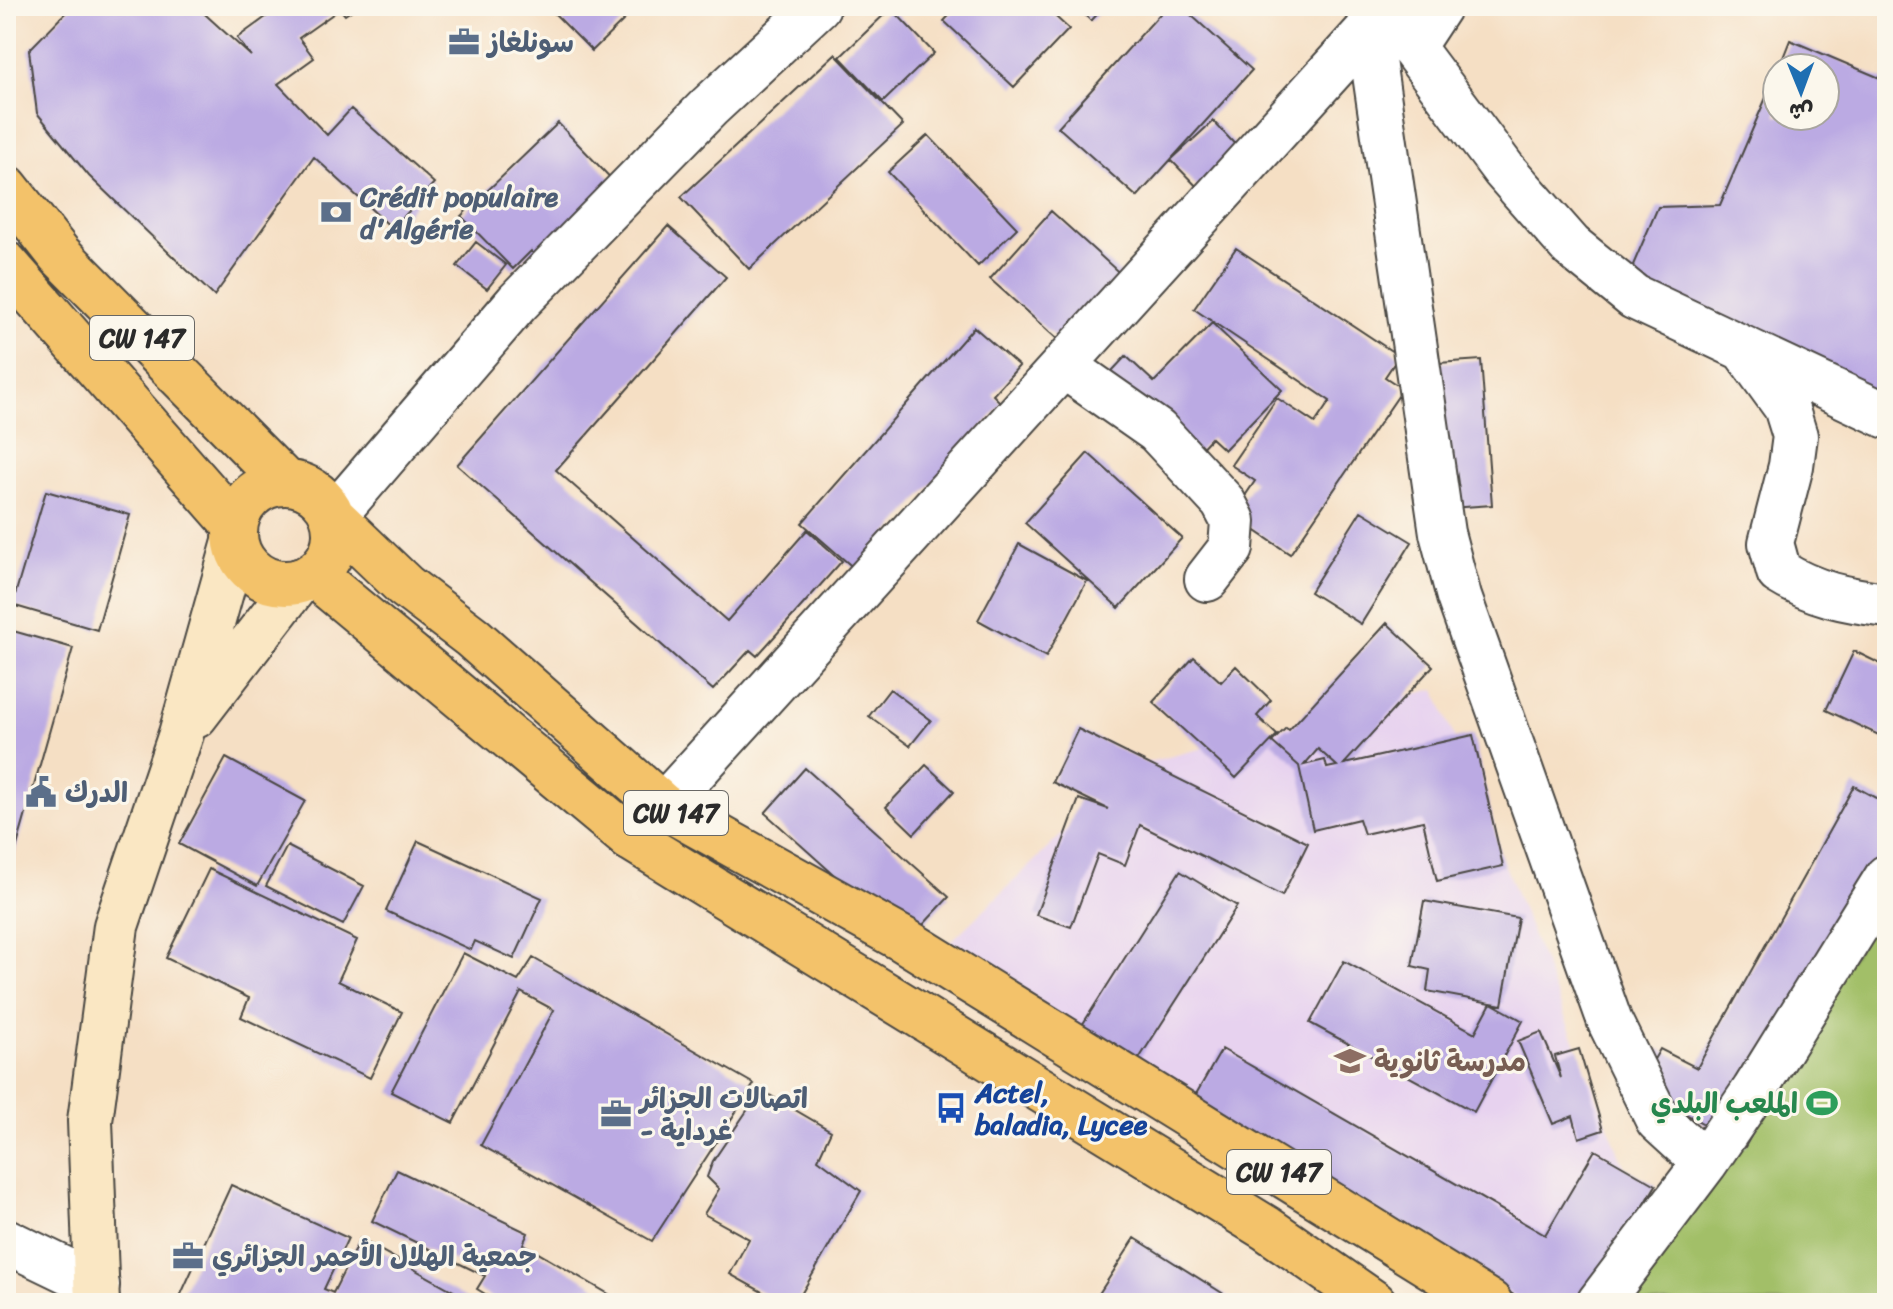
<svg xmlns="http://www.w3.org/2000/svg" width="1893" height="1309" font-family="Sriracha,'Playpen Sans Arabic',sans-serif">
<rect width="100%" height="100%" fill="#fbf7ec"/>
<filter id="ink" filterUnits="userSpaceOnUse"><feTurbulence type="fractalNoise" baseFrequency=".0125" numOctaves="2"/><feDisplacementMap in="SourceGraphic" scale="16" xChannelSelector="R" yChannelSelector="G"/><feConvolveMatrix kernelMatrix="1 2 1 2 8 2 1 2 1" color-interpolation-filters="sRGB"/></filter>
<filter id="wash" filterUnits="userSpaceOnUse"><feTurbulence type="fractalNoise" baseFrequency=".006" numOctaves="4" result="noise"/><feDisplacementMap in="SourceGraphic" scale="32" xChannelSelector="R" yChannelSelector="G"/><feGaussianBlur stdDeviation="1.8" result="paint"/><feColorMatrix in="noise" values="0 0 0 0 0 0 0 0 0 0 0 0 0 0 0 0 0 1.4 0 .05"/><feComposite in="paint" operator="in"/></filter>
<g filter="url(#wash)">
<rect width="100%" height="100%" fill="#f5dfc4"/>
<path fill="#e7d2ef" d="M 1435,689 L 1626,1171 L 1544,1303 L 1509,1303 L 940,952 L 1133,766 Z"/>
<path fill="#a2bf67" stroke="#667549" stroke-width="2" d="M 1887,903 L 1887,1303 L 1628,1303 Z"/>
<g id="blocks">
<path fill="#bbaae3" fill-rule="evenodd" d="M 72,6 L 196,6 L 251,56 L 237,38 L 281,6 L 358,6 L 345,15 L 340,9 L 299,38 L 314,58 L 278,84 L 327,135 L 351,109 L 434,183 L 393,229 L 314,157 L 214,296 L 89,176 L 37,113 L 29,50 Z
M 547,6 L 612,6 L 625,19 L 592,51 Z
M 958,6 L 1044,6 L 1069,29 L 1014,87 L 944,21 Z
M 1076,6 L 1105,6 L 1091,21 Z
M 1167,6 L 1181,6 L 1252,70 L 1137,197 L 1058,127 Z
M 891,8 L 934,53 L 883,102 L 840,57 Z
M 1790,40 L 1887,81 L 1887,398 L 1624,286 L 1658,207 L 1720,205 L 1777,72 L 1777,116 L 1825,116 L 1825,68 L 1779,68 Z
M 835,54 L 903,125 L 749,269 L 681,197 Z
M 1213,121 L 1244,154 L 1203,193 L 1171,160 Z
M 558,123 L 623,191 L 545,267 L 531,251 L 513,269 L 461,216 Z
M 928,135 L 1017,228 L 978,266 L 888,172 Z
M 1051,211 L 1136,288 L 1075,355 L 990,279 Z
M 668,226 L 726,277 L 556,470 L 727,621 L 807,530 L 842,561 L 757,656 L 750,650 L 713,690 L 457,465 Z
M 476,242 L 506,265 L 487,289 L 457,266 Z
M 1236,248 L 1399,356 L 1385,377 L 1403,389 L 1290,554 L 1232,515 L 1255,481 L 1231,465 L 1277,398 L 1315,423 L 1330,401 L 1194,309 Z
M 1212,323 L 1282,390 L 1224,450 L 1211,438 L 1183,468 L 1098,386 L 1126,356 L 1154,382 Z
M 974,327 L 1019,366 L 993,395 L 1002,404 L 856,570 L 802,523 Z
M 1481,360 L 1492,505 L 1435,509 L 1424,364 Z
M 1088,453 L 1182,538 L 1119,608 L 1025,523 Z
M 46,491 L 130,515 L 97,630 L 12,605 Z
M 1361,511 L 1412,542 L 1361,624 L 1310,592 Z
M 1019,544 L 1087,581 L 1046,657 L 978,620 Z
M 1387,623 L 1433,666 L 1344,764 L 1473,735 L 1503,866 L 1437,881 L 1423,821 L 1364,834 L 1359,819 L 1313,830 L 1299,766 L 1272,742 L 1286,728 L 1289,730 ZM 1318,749 L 1337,766 L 1327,768 L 1325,760 L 1304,765 Z
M 6,629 L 73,648 L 7,881 L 6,881 Z
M 1854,651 L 1887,667 L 1887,739 L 1826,710 Z
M 1194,657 L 1221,682 L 1236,666 L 1271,700 L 1257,716 L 1277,735 L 1236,778 L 1153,702 Z
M 890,689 L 931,720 L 910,746 L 869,716 Z
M 1078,729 L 1308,843 L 1282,896 L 1140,825 L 1125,865 L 1098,854 L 1071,927 L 1036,915 L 1079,799 L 1108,809 L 1052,782 Z
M 226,758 L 305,801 L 257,886 L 179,844 Z
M 926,765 L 954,791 L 914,834 L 886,807 Z
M 805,768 L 949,897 L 908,941 L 765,813 Z
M 1854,786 L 1887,804 L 1887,892 L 1745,1147 L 1638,1087 L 1660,1049 L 1697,1068 Z
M 418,841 L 542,898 L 514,959 L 475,941 L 471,950 L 386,911 Z
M 287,846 L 364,886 L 343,925 L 266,886 Z
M 209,869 L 357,940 L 338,981 L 402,1012 L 370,1078 L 241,1017 L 249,998 L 166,958 Z
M 1180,871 L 1237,906 L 1135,1065 L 1079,1030 Z
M 1424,901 L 1518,918 L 1502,1005 L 1491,1003 L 1523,1021 L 1474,1112 L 1310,1023 L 1344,961 L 1475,1033 L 1491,1003 L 1427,991 L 1430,970 L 1412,966 Z
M 463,953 L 518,981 L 533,958 L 754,1084 L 652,1241 L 481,1145 L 554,1010 L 521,992 L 453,1123 L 391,1092 Z
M 1541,1032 L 1561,1078 L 1555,1056 L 1579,1049 L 1603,1130 L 1579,1138 L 1573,1116 L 1553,1124 L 1518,1041 Z
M 1222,1049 L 1545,1235 L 1595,1150 L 1656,1185 L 1587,1303 L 1528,1303 L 1188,1108 Z
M 761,1090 L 831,1131 L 818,1159 L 861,1191 L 796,1303 L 782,1303 L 730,1274 L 749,1239 L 704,1214 L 719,1189 L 707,1177 L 713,1161 Z
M 397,1170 L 528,1233 L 523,1244 L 624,1303 L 500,1303 L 477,1289 L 485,1276 L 372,1221 Z
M 231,1185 L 348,1238 L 324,1289 L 333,1293 L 360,1239 L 475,1303 L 177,1303 Z
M 1135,1238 L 1238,1303 L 1093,1303 Z"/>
</g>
</g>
<g filter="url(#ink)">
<use href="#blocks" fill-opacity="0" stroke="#494642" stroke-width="2"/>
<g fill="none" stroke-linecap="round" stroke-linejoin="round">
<defs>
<path id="street" d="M 1367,6 L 1412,47 L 1504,170 L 1571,246 L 1634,297 L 1887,416
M 1369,33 L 1442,533 L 1459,597 L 1610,1022 L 1658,1120 L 1705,1163 L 1599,1303
M 1412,47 L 1439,6
M 1746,352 L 1786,407 L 1795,436 L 1791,466 L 1771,543 L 1779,572 C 1814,594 1847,600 1887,605
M 1064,366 L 1157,431 L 1223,502 L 1233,521 L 1231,548 L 1207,579
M 333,517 L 517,303 L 709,107 L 818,6
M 630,838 L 663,806 L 1379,18
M 1705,1163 L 1754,1091 L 1887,877
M 6,1241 L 97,1285"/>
<path id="secondary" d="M 195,716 L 299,581
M 97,1303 L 90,1121 L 116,926 L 181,734 L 235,542"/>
<path id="primary" d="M 6,187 L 59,254 L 285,482
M 6,264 L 235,525
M235 533a50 50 0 1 1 100 0a50 50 0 1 1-100 0Z
M 333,517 L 405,586 L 472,637 L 663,806 L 904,940 L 1490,1303
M 313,574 L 630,838 L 1266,1228 L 1374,1303"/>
</defs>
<use href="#street" stroke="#494642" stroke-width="48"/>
<use href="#secondary" stroke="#494642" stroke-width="48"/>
<use href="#primary" stroke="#494642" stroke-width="48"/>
<use href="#street" stroke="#fff" stroke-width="44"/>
<use href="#secondary" stroke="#fae7c3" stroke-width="44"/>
<use href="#primary" stroke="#f3c26a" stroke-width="44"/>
</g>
</g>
<defs>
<symbol id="office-bare" viewBox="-9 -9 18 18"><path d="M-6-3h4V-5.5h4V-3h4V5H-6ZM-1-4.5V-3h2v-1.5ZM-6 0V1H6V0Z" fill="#5c6f8a" stroke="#fbf7ec" stroke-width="2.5" paint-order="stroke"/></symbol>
<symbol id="bank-bare" viewBox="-9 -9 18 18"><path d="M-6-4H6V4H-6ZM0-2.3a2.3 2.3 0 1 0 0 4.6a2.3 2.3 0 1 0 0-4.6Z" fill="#5c6f8a" stroke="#fbf7ec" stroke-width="2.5" paint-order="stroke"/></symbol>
<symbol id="civic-bare" viewBox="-9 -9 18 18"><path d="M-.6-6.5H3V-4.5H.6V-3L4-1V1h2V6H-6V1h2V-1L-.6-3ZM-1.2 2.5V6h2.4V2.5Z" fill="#5c6f8a" stroke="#fbf7ec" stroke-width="2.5" paint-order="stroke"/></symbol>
<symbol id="school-bare" viewBox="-9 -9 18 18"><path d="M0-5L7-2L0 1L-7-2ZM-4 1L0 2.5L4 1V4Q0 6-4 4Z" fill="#8d6e63" stroke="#fbf7ec" stroke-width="2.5" paint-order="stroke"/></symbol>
<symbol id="stadium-bare" viewBox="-9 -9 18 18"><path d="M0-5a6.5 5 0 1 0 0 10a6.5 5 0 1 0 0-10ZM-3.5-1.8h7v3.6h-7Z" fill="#2e9e5b" stroke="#fbf7ec" stroke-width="2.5" paint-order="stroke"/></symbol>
<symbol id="bus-bare" viewBox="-9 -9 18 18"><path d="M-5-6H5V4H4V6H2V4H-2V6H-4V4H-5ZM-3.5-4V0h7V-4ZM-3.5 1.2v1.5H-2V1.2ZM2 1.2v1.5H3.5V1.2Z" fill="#1a4fb4" stroke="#fbf7ec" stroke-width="2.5" paint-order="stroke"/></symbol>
</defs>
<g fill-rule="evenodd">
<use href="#office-bare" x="442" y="20" width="44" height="44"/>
<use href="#bank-bare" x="314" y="190" width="44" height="44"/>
<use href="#civic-bare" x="19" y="770" width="44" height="44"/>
<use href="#school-bare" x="1328" y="1039" width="44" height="44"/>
<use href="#stadium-bare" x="1800" y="1081" width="44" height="44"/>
<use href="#bus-bare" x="929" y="1086" width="44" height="44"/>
<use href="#office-bare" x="594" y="1092" width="44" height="44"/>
<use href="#office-bare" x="166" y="1234" width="44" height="44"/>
</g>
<g text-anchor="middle" stroke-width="6" stroke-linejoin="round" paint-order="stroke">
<g fill="#fbf7ec" stroke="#696865" stroke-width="2">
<rect x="90" y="316" width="104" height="44" rx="6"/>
<rect x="624" y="791" width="104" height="44" rx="6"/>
<rect x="1227" y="1150" width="104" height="44" rx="6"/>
</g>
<g font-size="26" font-weight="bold" fill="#2b2b2b">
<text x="142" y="347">CW 147</text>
<text x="676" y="822">CW 147</text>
<text x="1279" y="1181">CW 147</text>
</g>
<g font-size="28" font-weight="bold" fill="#4e5e75" stroke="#fbf7ec" text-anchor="start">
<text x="488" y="52">سونلغاز</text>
<text x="360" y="206">Crédit populaire<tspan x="360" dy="32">d'Algérie</tspan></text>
<text x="65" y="802">الدرك</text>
<text x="640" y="1108">اتصالات الجزائر<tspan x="640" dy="32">- غرداية</tspan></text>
<text x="212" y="1266">جمعية الهلال الأحمر الجزائري</text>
</g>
<g font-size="28" font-weight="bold" fill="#785e54" stroke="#fbf7ec" text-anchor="start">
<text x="1374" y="1071">مدرسة ثانوية</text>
</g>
<g font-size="28" font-weight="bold" fill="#164399" stroke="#fbf7ec" text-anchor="start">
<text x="975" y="1102">Actel,<tspan x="975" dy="32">baladia, Lycee</tspan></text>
</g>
<g font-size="28" font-weight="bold" fill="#27864d" stroke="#fbf7ec" text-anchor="end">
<text x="1798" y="1113">الملعب البلدي</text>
</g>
</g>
<rect width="1893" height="1309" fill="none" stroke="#fbf7ec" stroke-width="32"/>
<g transform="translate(1801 92) rotate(179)"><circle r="38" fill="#fbf7ec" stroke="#a8a59f" stroke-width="2"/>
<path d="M0-6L14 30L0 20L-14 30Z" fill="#1f6fb2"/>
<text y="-12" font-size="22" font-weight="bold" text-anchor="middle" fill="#2b2b2b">ش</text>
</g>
</svg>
